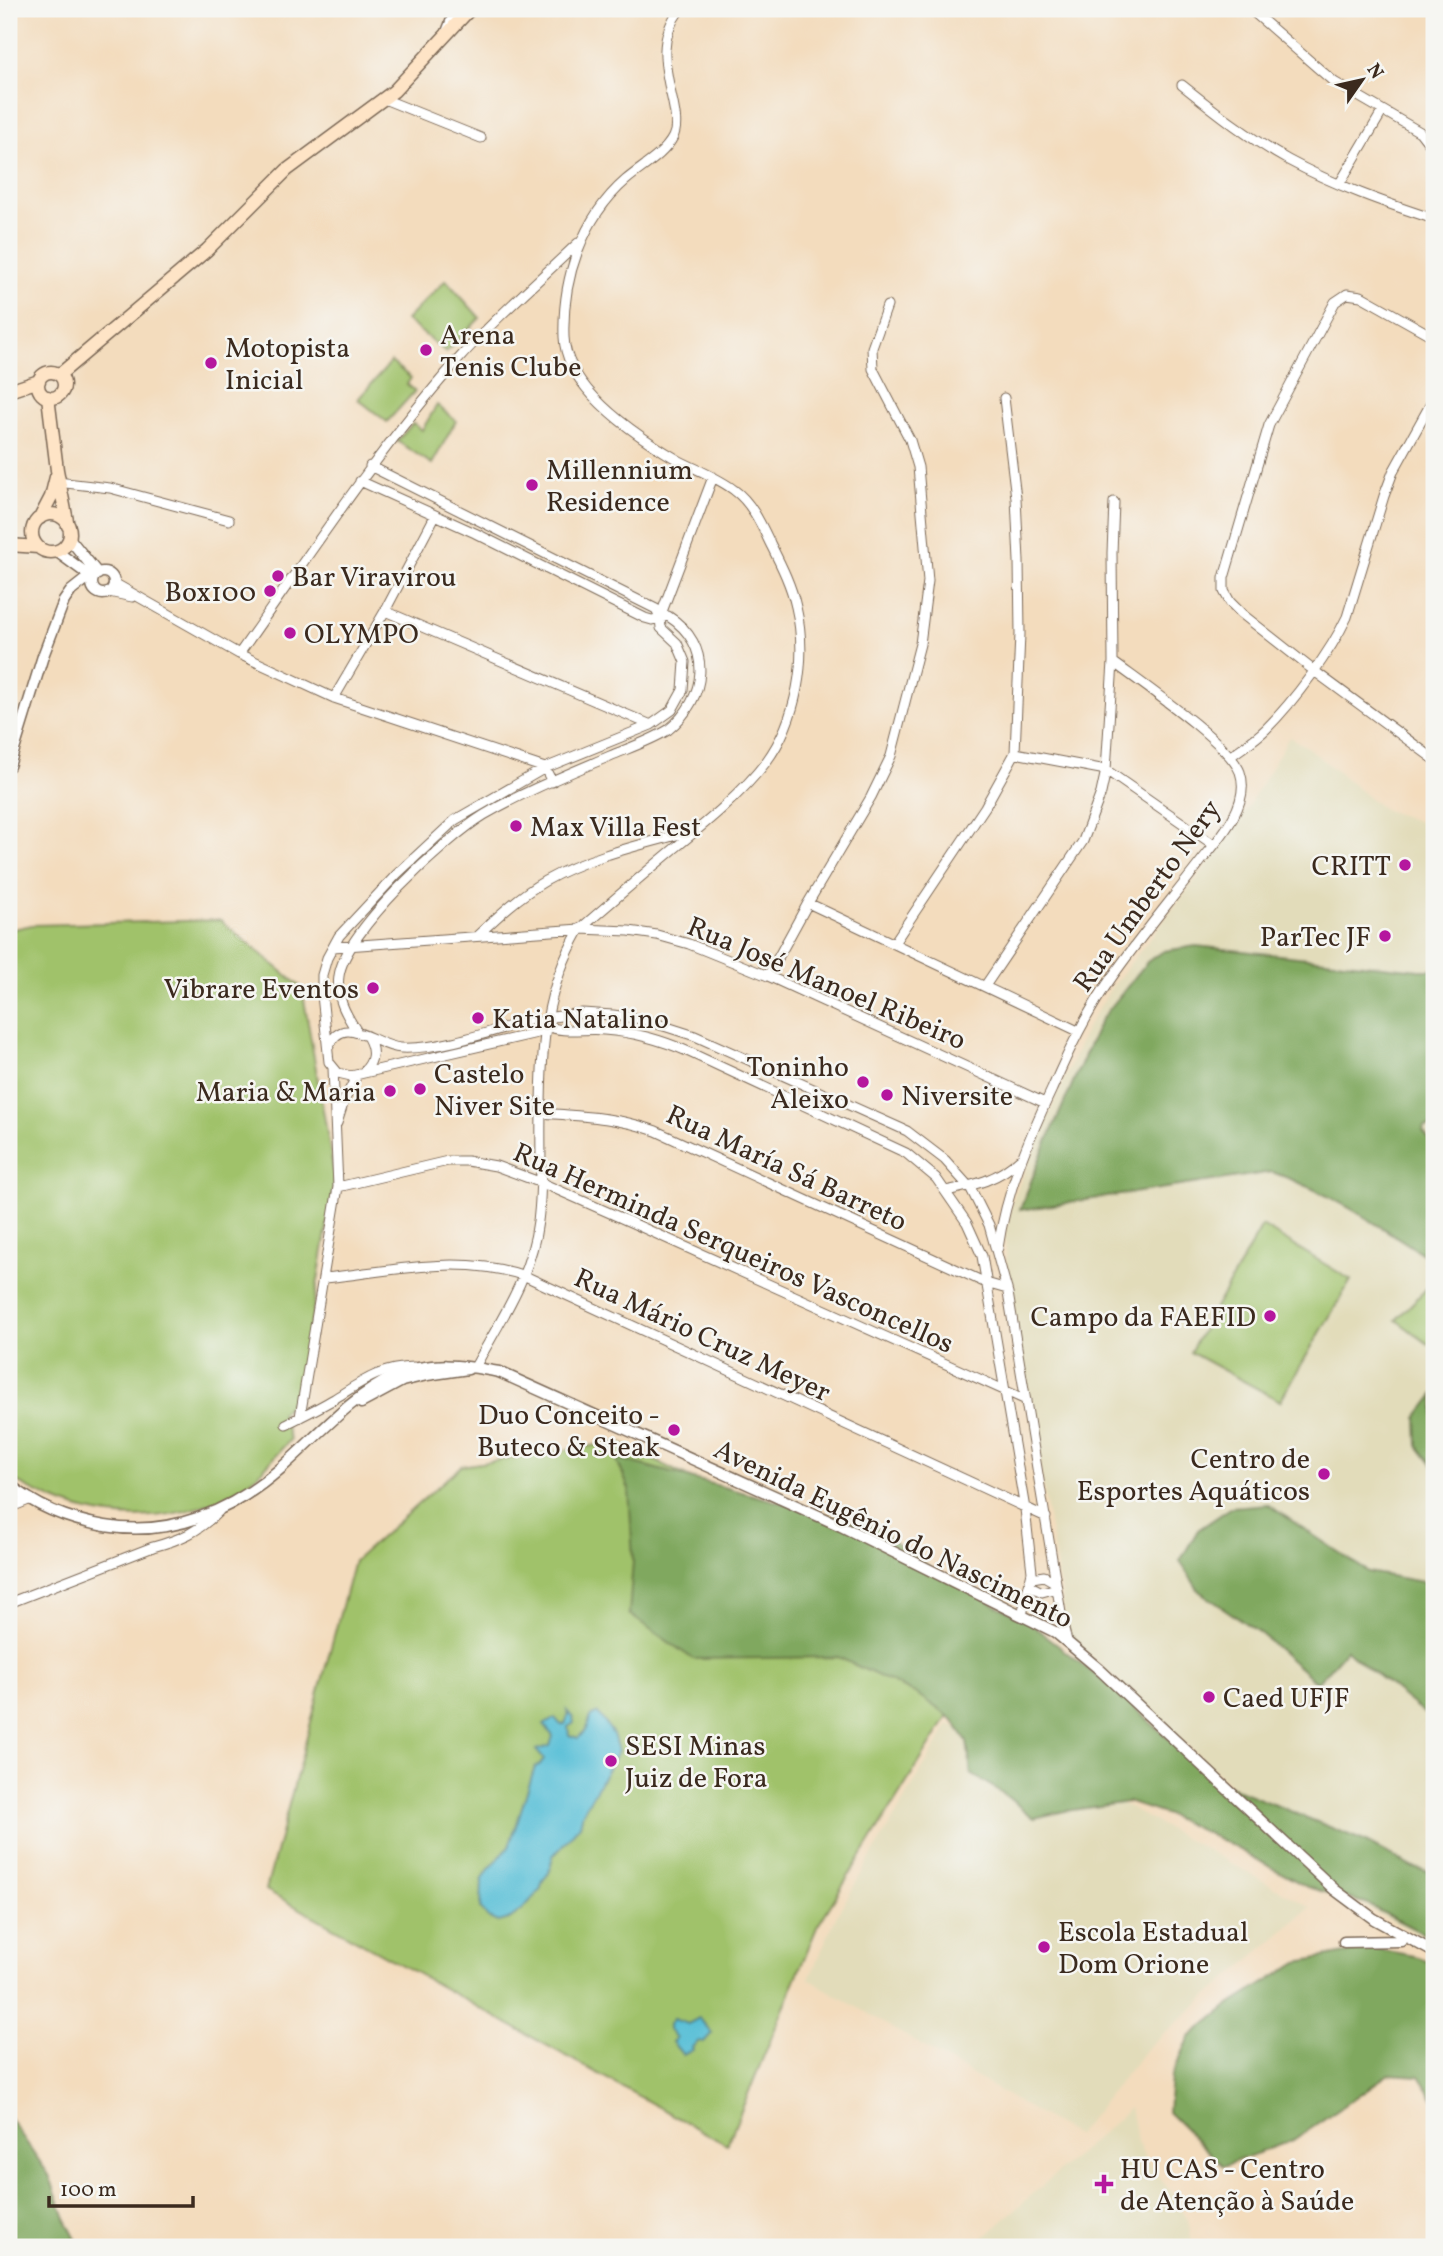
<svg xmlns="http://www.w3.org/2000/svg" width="1443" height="2256" font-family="Vollkorn,serif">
<rect width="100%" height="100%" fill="#f6f6f2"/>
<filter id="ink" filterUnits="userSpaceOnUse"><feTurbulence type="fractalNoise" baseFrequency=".0143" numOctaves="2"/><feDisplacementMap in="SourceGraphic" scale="14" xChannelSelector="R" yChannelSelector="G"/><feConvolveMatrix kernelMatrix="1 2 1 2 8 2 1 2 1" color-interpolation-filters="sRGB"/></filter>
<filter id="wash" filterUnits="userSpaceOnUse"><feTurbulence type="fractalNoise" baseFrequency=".00686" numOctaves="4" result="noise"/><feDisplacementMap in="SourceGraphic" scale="28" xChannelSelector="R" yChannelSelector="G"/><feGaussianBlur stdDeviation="1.57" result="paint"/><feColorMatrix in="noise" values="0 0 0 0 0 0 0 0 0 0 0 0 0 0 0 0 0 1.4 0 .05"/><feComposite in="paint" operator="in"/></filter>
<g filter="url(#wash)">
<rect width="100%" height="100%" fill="#f3dcbd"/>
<path fill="#e2dcba" d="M 1289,737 L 1307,747 L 1383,809 L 1434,827 L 1434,1943 L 1363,1906 L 1068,1635 L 1007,1271 L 1005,1236 L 1012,1201 L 1086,1029 L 1111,988 L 1219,850 L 1248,807 Z
M 949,1724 L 1111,1798 L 1311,1907 L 1147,2048 L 1076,2136 L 809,1979 L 837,1915 Z
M 1130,2108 L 1137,2142 L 1151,2168 L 1178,2200 L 1188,2220 L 1193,2247 L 973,2247 Z"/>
<path fill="#a0c26b" stroke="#6e7644" stroke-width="2" d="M 446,280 L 480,318 L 446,352 L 406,320 Z
M 391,362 L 411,378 L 407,384 L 415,391 L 387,422 L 358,399 Z
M 437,405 L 456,421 L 432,464 L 397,441 L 413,423 L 422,430 Z
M 220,920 L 302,988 L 335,1179 L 299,1393 L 281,1413 L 290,1440 C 276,1454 262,1473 245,1485 C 184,1525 106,1526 41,1494 C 30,1489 17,1484 9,1476 L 9,930 L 32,925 Z
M 1262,1226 L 1351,1280 L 1280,1401 L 1190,1352 Z
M 1434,1281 L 1434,1348 L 1396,1320 Z
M 617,1442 L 1001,1631 L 817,1927 L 727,2145 L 266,1890 L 354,1561 L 461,1466 Z"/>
<path fill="#80a85f" stroke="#5e693e" stroke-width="2" d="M 1196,946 L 1419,970 L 1434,970 L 1434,1126 L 1424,1127 L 1423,1131 L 1434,1147 L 1434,1261 C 1381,1227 1332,1193 1272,1172 L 1020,1210 L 1042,1153 L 1100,1021 L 1147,962 L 1164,951 Z
M 1434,1395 L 1434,1467 L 1418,1446 L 1417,1417 Z
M 616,1458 L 875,1528 L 947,1580 L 1027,1621 L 1117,1692 L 1214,1780 L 1364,1841 L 1414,1868 L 1434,1873 L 1434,1939 L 1364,1903 L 1307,1887 L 1223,1841 L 1170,1816 L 1128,1802 L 1065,1811 L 1034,1818 L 1001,1792 L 971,1774 L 967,1741 L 952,1719 L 917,1694 L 838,1657 L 693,1659 L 629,1614 L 633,1561 L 629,1489 Z
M 1267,1504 L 1368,1572 L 1434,1584 L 1434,1717 L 1430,1718 L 1346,1650 L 1317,1683 L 1261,1634 L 1199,1591 L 1180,1561 L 1198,1530 L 1232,1507 Z
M 1372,1948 L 1419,1957 L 1434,1965 L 1434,2099 L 1419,2076 L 1389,2074 L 1293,2140 L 1223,2166 L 1168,2112 L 1171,2077 L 1190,2037 L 1228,2006 L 1298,1962 Z
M 9,2117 L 49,2175 L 65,2218 L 80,2247 L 9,2247 Z"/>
<path fill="#59bfd7" stroke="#4a747a" stroke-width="2" d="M 567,1711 L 573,1718 L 574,1723 L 568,1727 L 569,1735 L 578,1738 L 585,1731 L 591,1717 L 598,1713 L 613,1734 L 618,1751 L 583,1812 L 580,1825 L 553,1856 L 549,1873 L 543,1880 L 540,1890 L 523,1909 L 509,1919 L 499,1922 L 488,1918 L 481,1909 L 482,1880 L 489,1869 L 509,1847 L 535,1767 L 541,1764 L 544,1759 L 536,1750 L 550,1746 L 553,1736 L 544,1725 L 555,1718 L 561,1725 L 565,1724 L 568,1716 Z
M 699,2018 L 712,2033 L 704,2042 L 699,2041 L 692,2047 L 693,2050 L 683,2055 L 672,2042 L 676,2038 L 669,2029 L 669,2024 L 673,2019 L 688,2024 Z"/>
</g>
<g filter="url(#ink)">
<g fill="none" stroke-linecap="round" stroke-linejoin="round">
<defs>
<path id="minor" d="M 1250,9 L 1334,82 L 1420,132 L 1434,150
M 1182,85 C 1216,112 1250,139 1288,160 C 1334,185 1385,203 1434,219
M 384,99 L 481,138
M 1340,183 L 1382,112
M 1434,337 L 1361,296 L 1347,294 L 1335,302 L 1269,425 L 1224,578 L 1224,591 L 1230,602 L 1242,614 L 1313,670 L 1434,759
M 370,466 L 656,609 L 660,617 L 661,628 L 677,643 L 685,662 L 683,690 L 672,710 L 651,725 L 545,768 L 455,820 L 397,874 L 339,936 L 327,958 L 322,975 L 322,995 L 329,1062 L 338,1073 L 351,1076 L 537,1033 L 545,1025 C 563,1034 584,1028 604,1030 C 634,1032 662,1040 689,1052 L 906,1153 L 936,1178 L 967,1223 L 982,1256 L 1025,1509 L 1032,1572 L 1022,1615
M 57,482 L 110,488 L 229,520
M 114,583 L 239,654 L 334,698 L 545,768 L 552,782
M 109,592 L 132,597
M 385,611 L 651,725
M 660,617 L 713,477
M 239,654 C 309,555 375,454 456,362 C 494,319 537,282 578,243
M 334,698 L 385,611 L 435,516
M 1015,753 L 1106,770 L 1214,845
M 1231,756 C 1243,747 1256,739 1266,729 C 1294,701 1330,653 1347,617 L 1384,496 L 1393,472 L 1434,398
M 808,903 L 1078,1031
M 477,936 C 498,916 519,896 545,881 C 591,855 645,844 695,830
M 894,943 L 985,807 L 1015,753 L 1020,634 L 1019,561 L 1016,498 L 1004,398
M 333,947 L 580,929 L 629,931 L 657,935 L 689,944 L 768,976 L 1045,1103
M 768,976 L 808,903 L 871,797 L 891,756 L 920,644 L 928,581 L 918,467 L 910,440 L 873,369 L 872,348 L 887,306
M 985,986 L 1083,841 L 1101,793 L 1106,770 L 1113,662 L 1112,553 L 1114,502
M 356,1030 C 345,1013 336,997 339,976 C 345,931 445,839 484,815 C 523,792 568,774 610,756 C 629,748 650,741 668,730 C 707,699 714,645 668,616 L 652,620 L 645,618 L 475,533 L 360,481
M 328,1048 C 343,1010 375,1047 401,1048 C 440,1050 495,1030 533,1019 L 545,1025 L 553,1017 L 582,1013 L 613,1015 L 642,1019 L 695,1036 L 907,1131 L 945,1160 L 971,1189 L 989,1225 L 1008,1293 L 1063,1625 L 1067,1641
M 363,1072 C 374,1062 375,1051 368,1038
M 541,1113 C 582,1116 617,1117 656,1131 L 986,1283 L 1007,1289
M 337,1123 L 344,1101 L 357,1075
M 338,1187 L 448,1161 L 467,1161 L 496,1166 L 542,1183 L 619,1217 L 1026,1400
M 946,1191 C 975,1185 998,1180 1020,1159
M 998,1248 C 1006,1192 1028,1140 1052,1089 C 1069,1050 1087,1012 1112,977 C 1140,937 1172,899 1202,860 C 1221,837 1251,803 1240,772 C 1229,743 1141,683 1113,662
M 325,1278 C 391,1271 460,1254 525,1276 L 1046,1517
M 475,1367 C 501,1319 531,1277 538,1221 C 543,1186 540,1150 541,1114 C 541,1045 545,990 580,929 C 610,903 639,878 669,853 C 702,826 739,797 766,762 C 797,720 808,658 796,607 C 791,584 780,563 770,543 C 761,524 751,502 734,490 C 717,477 697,470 678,460 C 637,436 566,389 564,337 C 562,279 582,218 626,180 C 641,167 664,155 673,137 C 678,127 675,113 673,103 C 665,67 657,40 680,9
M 300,1417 L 338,1187 L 333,1068
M 286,1424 C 302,1416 319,1408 334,1399 C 363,1381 379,1368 414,1367
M 9,1508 L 31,1499
M 1032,1578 L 1044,1576 L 1056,1583
M 1030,1586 L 1042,1592 L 1057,1588
M 9,1603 L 153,1547 C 182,1539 198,1532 219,1511"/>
<path id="tertiary" d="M 447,32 L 456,9
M 69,538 L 98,574
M 56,551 L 93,578
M92 583a11 11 0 1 1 22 0a11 11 0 1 1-22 0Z
M 9,766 L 43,656 L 64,601 L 71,591 L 90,576
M 361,1403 L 402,1381 L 427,1375 L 468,1369
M 9,1484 C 36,1507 70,1520 105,1526 C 170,1537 231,1512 280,1469 C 317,1437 350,1397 395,1376 C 429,1360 463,1365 499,1372 L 841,1526 L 1055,1632 L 1099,1669 L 1335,1890 L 1374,1919 L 1434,1952
M 1344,1942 L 1401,1941"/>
<path id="secondary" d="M38 385a13 13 0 1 1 26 0a13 13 0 1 1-26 0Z
M 59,375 L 207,250 L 287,170 L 394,91 L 470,9
M 9,391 L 39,381
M 48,397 L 57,470 L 68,526
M32 533a19 19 0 1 1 38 0a19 19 0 1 1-38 0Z
M 40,518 L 51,497 L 56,477
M 9,545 L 38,547"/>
</defs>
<use href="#minor" stroke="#7b6856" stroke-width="11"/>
<use href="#tertiary" stroke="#7b6856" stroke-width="13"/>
<use href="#secondary" stroke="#7b6856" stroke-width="15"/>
<use href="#minor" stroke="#fff" stroke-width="9"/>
<use href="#tertiary" stroke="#fff" stroke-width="10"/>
<use href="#secondary" stroke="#fee4c6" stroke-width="12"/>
</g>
</g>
<g fill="#b5179e" stroke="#f6f6f2" stroke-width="2.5">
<circle cx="426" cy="350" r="7"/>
<circle cx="211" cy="363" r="7"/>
<circle cx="532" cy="485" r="7"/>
<circle cx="278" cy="576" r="7"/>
<circle cx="270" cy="591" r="7"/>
<circle cx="290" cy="633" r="7"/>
<circle cx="516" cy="826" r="7"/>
<circle cx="1405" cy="865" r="7"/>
<circle cx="1385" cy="936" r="7"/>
<circle cx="373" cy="988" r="7"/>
<circle cx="478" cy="1018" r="7"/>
<circle cx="863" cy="1082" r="7"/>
<circle cx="420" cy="1089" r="7"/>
<circle cx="390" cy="1091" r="7"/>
<circle cx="887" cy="1095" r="7"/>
<circle cx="1270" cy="1316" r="7"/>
<circle cx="674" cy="1430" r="7"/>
<circle cx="1324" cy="1474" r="7"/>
<circle cx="1209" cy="1697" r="7"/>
<circle cx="611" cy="1761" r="7"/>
<circle cx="1044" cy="1947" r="7"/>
<path d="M1100.5 2173.5h7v7h7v7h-7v7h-7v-7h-7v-7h7z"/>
</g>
<g text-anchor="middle" stroke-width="5" stroke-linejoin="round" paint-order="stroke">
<g font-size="28" fill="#3b2a1e" stroke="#f6f6f2" text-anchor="start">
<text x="440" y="344">Arena<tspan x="440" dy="32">Tenis Clube</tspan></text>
<text x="225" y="357">Motopista<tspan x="225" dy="32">Inicial</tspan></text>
<text x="546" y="479">Millennium<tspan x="546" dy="32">Residence</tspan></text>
<text x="292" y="586">Bar Viravirou</text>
<text x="256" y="601" text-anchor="end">Box100</text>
<text x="304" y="643">OLYMPO</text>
<text x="530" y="836">Max Villa Fest</text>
<text x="1391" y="875" text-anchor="end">CRITT</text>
<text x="1371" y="946" text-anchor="end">ParTec JF</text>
<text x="359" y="998" text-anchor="end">Vibrare Eventos</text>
<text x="492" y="1028">Katia Natalino</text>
<text x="849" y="1076" text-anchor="end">Toninho<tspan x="849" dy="32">Aleixo</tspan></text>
<text x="434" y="1083">Castelo<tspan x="434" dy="32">Niver Site</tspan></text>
<text x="376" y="1101" text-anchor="end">Maria &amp; Maria</text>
<text x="901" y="1105">Niversite</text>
<text x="1256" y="1326" text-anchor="end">Campo da FAEFID</text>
<text x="660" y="1424" text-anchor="end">Duo Conceito -<tspan x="660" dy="32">Buteco &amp; Steak</tspan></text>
<text x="1310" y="1468" text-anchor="end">Centro de<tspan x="1310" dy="32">Esportes Aquáticos</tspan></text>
<text x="1223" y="1707">Caed UFJF</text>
<text x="625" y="1755">SESI Minas<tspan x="625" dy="32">Juiz de Fora</tspan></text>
<text x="1058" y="1941">Escola Estadual<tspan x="1058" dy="32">Dom Orione</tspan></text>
<text x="1120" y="2178">HU CAS - Centro<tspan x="1120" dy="32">de Atenção à Saúde</tspan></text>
</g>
<g font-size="28" fill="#3b2a1e" stroke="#f6f6f2">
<text transform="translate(1146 895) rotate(-54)" y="10">Rua Umberto Nery</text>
<text transform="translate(827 982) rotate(23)" y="10">Rua José Manoel Ribeiro</text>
<text transform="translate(787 1167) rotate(25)" y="10">Rua María Sá Barreto</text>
<text transform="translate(734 1247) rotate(24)" y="10">Rua Herminda Serqueiros Vasconcellos</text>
<text transform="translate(703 1334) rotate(25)" y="10">Rua Mário Cruz Meyer</text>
<text transform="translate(894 1533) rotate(26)" y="10">Avenida Eugênio do Nascimento</text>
</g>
</g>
<rect width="1443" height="2256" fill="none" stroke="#f6f6f2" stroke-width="35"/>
<g transform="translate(1362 80) rotate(56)" stroke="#f6f6f2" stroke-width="5" paint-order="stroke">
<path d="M0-5L12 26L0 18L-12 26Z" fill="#3b2a1e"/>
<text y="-10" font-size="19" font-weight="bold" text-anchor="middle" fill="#3b2a1e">N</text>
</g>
<path d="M49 2196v10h144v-10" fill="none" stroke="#3b2a1e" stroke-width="3.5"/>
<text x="60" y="2196" font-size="21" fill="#3b2a1e" stroke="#f6f6f2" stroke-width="5" paint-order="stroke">100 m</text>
</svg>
